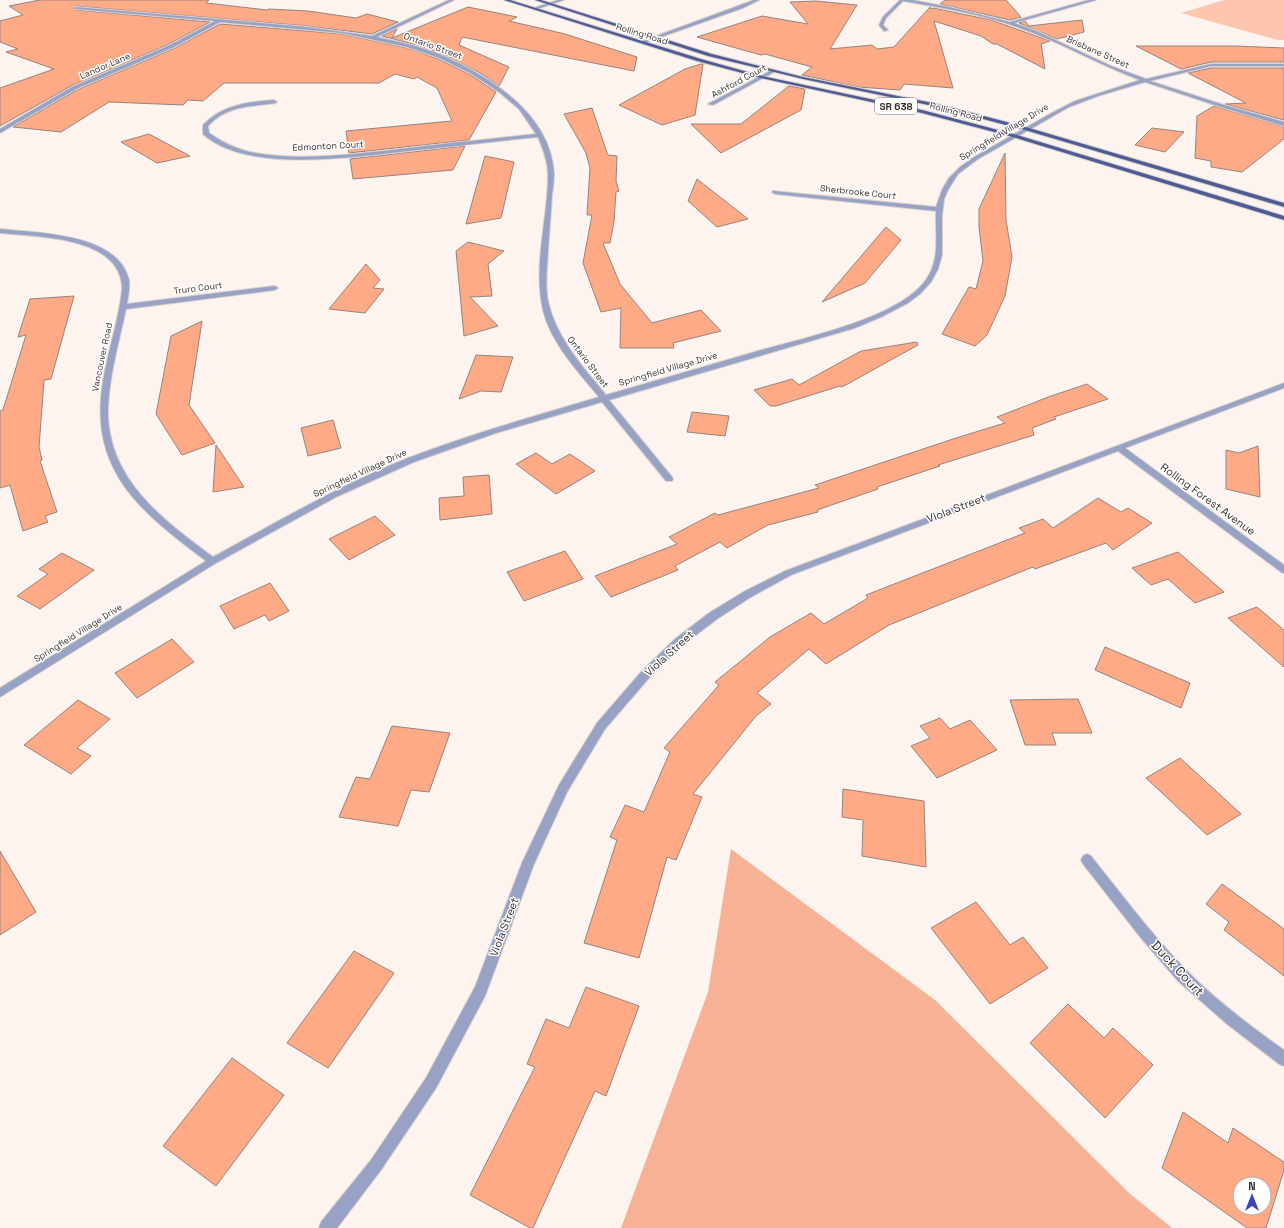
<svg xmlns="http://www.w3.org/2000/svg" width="1284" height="1228" font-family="'Space Grotesk',sans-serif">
<rect width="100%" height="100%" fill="#fdf3ef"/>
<path fill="#fec6af" d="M 1224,0 L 1284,0 L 1284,40 L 1277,40 L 1181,13 Z"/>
<path fill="#f7b296" d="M 731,849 L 935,1000 L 1129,1193 L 1172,1228 L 621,1228 L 708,992 Z"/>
<path fill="#ffaa87" stroke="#98837a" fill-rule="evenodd" d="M 40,0 L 209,0 L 206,3 L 267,10 L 269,9 L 308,11 L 356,18 L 367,14 L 398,22 L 372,34 L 307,26 L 75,6 L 74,8 L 76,10 L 210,22 L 169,44 L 71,86 L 0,126 L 0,88 L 54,69 L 6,52 L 18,49 L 0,42 L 0,21 L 23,15 L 9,6 Z
M 945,0 L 1006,0 L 1021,17 L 1010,20 L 940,4 Z
M 816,1 L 857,5 L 830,49 L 872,45 L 877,49 L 894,47 L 930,7 L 931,9 L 933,8 L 991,20 L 1050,41 L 1041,44 L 1045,69 L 997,44 L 993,44 L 981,36 L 934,21 L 953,88 L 904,84 L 900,90 L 858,87 L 802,75 L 812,67 L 765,54 L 761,55 L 697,37 L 762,16 L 808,24 L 790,2 Z
M 468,7 L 517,17 L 509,21 L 565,34 L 637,57 L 634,71 L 462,37 L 459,45 L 509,67 L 499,86 L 482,74 L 445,55 L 420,46 L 382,36 L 397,29 L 392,38 Z
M 1082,20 L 1084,32 L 1057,39 L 1019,23 L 1025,21 L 1029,26 Z
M 220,24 L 342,34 L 407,48 L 438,59 L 469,74 L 496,92 L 469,140 L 349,153 L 346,131 L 452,121 L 437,88 L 417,77 L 414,79 L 395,74 L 379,83 L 224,83 L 203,101 L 188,100 L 183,105 L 109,102 L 61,132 L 13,127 L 77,90 L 175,48 Z
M 1136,46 L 1235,46 L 1284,48 L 1284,62 L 1211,62 L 1181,69 Z
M 701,64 L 703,64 L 695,115 L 662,125 L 619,105 L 685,69 Z
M 1211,68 L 1284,68 L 1284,120 L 1225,104 L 1246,103 L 1188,73 Z
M 789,86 L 805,89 L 801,110 L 721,153 L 691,124 L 741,124 Z
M 1214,106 L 1284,127 L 1284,139 L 1242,172 L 1211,167 L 1211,161 L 1195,158 L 1197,116 Z
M 592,108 L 607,153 L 608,155 L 617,156 L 616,181 L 619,191 L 616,192 L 614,221 L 610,243 L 603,243 L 620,284 L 652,323 L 701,310 L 721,331 L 673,343 L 674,348 L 620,348 L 621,308 L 601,312 L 583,263 L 592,215 L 587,215 L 590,168 L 586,153 L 564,114 Z
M 1152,128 L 1184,132 L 1165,152 L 1135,145 Z
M 149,134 L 190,156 L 157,163 L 121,142 Z
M 465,146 L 453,170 L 353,179 L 350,159 Z
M 1005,153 L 1006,220 L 1012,257 L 1005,296 L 987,335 L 975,346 L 942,334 L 969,287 L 976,289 L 983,261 L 979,227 L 979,209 Z
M 485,156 L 514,162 L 501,218 L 466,224 Z
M 697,179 L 748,219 L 717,227 L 688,201 Z
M 886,227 L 901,240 L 865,283 L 822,302 Z
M 468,242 L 504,251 L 488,264 L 492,296 L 470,297 L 498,326 L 464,336 L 456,251 Z
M 366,264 L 380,280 L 373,288 L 384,289 L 365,313 L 329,309 Z
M 74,296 L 51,379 L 44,380 L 39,447 L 42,460 L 40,461 L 57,512 L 45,516 L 48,522 L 23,531 L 10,485 L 0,488 L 0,411 L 3,410 L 26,335 L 18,337 L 30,299 Z
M 202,321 L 189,405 L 215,443 L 182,455 L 156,414 L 171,336 Z
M 917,342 L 918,345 L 842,387 L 840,386 L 776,406 L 770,406 L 754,390 L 792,379 L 799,385 L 861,351 Z
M 476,355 L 513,357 L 501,392 L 481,391 L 459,399 Z
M 1087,384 L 1108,399 L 1054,417 L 1056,419 L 1032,428 L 1034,435 L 938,465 L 940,466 L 877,487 L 878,489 L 817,510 L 818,512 L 768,525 L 727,548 L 720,542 L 675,566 L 678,570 L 611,597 L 595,576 L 677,544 L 669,537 L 715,513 L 718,515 L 819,488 L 815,485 L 956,438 L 1005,423 L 997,417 L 1051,396 Z
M 692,412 L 729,416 L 725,436 L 687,432 Z
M 333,420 L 341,448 L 308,456 L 301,428 Z
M 216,445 L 244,487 L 213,492 Z
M 1258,446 L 1260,497 L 1226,489 L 1226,450 L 1239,453 Z
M 536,453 L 552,464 L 570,454 L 595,471 L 556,494 L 516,464 Z
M 489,475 L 492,514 L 440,520 L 439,498 L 464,496 L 463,477 Z
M 1098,498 L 1121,512 L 1128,508 L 1152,523 L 1113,550 L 1106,543 L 1035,569 L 1033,567 L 889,625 L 826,664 L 809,649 L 757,693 L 771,704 L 756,716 L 693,794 L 702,797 L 676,860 L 667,857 L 639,958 L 584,943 L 617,840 L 610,837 L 625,805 L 644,812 L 670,752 L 664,748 L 719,685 L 715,682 L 770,637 L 811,613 L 824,624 L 868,598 L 866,595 L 1025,533 L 1019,528 L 1043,519 L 1053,528 Z
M 375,516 L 395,535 L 349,560 L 329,539 Z
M 565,551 L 583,579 L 524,601 L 507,572 Z
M 1178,552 L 1224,592 L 1195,603 L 1168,579 L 1151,585 L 1132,568 Z
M 62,553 L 94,570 L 40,609 L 17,596 L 48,574 L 39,569 Z
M 270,583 L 289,611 L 269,621 L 265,615 L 234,629 L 220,606 Z
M 1257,607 L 1284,630 L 1284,667 L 1228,618 Z
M 172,639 L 194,662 L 137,698 L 115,673 Z
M 1105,647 L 1190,683 L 1181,708 L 1095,670 Z
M 1078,699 L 1092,733 L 1052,733 L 1056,745 L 1025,745 L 1010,700 Z
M 78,700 L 110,719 L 77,748 L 91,756 L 71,774 L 24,745 Z
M 940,718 L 950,729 L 970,720 L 997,750 L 937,778 L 911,746 L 930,738 L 920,726 Z
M 392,726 L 450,733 L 429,792 L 411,790 L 398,826 L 339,817 L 356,777 L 370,779 Z
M 1180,758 L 1241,814 L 1207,835 L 1146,778 Z
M 843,789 L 924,801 L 926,867 L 862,856 L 863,820 L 842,817 Z
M 0,851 L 36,912 L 0,935 Z
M 1222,884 L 1284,929 L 1284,976 L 1224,930 L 1229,922 L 1206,904 Z
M 976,902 L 1010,945 L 1023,937 L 1048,968 L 990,1004 L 931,928 Z
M 354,951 L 394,973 L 328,1068 L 287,1043 Z
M 586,987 L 639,1006 L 606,1096 L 595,1091 L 533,1228 L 530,1228 L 470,1195 L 535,1067 L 527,1064 L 546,1019 L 569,1028 Z
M 1068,1004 L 1104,1038 L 1113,1028 L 1153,1065 L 1105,1118 L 1030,1043 Z
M 232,1058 L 284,1095 L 216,1186 L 163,1146 Z
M 1183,1112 L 1228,1143 L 1233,1128 L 1284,1162 L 1284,1170 L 1266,1228 L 1247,1228 L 1162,1168 ZM 1240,1184 L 1264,1184 L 1264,1208 L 1240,1208 Z"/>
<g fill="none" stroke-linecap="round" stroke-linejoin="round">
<defs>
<path id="minor" d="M 449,0 L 454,0 L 377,37 C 399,42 423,47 444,56 C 492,78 551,115 554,174 C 554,181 553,188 552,195 C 551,214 549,234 548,253 C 547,268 545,286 548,301 C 556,338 583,367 606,395 C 654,381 703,367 751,353 C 798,339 896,320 925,281 C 941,260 935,235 936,211 L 775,194 L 772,192 L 773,191 L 936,207 L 942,190 L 949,178 L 960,167 L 974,157 L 1048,115 L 1075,101 L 1140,80 C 1099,65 1061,42 1020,28 C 982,14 943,8 903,1 L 886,18 L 883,25 L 888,30 L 884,31 L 879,25 L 883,17 L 900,0 L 912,0 L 949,7 L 1010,22 L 1089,0 L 1096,0 L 1014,23 L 1036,31 L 1111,66 L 1146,79 L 1211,64 L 1284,64 L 1284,66 L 1211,66 L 1150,81 L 1224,105 L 1284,122 L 1284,126 L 1221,107 L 1145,82 L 1098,96 L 1069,107 L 978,159 L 958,174 L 948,190 L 944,199 L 942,216 L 942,255 L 938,269 L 931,282 L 920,294 L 908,303 L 881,317 L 855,328 L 609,400 L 672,477 L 673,479 L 672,481 L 666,481 L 602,402 L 496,433 L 414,462 L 336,497 L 216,563 L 0,697 L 0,688 L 206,561 C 141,512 88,471 103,381 C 108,350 119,320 122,289 C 122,236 37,237 0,233 L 0,229 C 38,233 118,233 129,280 C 130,288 128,297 127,304 L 275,286 L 278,288 L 275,290 L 126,309 C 119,342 109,376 108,410 C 107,479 163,520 213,557 C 277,522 340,485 408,458 C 470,434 535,416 599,397 C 576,369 545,337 541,299 C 535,258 548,216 548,175 C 548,162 543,149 538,137 C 497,141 457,146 417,150 C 361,156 247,175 203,134 L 203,125 C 222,105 247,102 274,100 L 277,102 L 276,103 C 250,107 227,105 208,126 L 209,133 C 222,142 234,148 250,152 C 295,161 346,155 392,150 C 440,144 488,139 536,134 L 519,109 L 499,92 L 470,73 L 439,58 L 407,47 L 342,33 L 220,22 L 174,47 L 76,89 L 0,133 L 0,129 L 72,87 L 170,45 L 215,21 L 76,9 L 75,7 L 307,27 L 372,36 Z
M 558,0 L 564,0 L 537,9 L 534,8 Z
M 754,0 L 759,0 L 743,8 L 644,43 L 640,42 Z
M 772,70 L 776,71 L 713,105 L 708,104 Z
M 1284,383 L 1284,388 L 1125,448 L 1284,565 L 1284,573 L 1281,572 L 1118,451 L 791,575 L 751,597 L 717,619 L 683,645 L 649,678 L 605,729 L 567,792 L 534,864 L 485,996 L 436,1088 L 381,1170 L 337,1228 L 319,1228 L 321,1222 L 371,1160 L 426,1078 L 475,987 L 522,863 L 559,785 L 597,723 L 641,672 L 675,639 L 709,613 L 745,591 L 785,571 Z
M 1087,854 L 1091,856 C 1122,895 1152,935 1187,971 C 1217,1001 1250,1026 1284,1050 L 1284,1066 L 1279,1064 L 1227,1024 L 1178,981 L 1141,938 L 1083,864 L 1081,860 L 1083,856 Z"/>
<path id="primary" d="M 504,0 L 510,0 L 701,59 L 762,76 L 922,110 L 1017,135 L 1284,216 L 1284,220 L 1013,137 L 922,113 L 761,78 L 697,61 Z
M 535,0 L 541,0 L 712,54 L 803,77 L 938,104 L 1029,128 L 1284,203 L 1284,207 L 1025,130 L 938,107 L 803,79 L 708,56 Z"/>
</defs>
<use href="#minor" stroke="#dad0cc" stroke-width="2"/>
<use href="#primary" stroke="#dad0cc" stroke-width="2"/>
<use href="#minor" fill="#98a2c4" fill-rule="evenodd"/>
<use href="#primary" fill="#4d5c96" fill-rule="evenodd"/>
</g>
<g text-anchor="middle" stroke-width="3" stroke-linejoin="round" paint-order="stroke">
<g font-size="9" fill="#39302c" stroke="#fff">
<text transform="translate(642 34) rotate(17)" y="3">Rolling Road</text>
<text transform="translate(433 46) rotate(20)" y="3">Ontario Street</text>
<text transform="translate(1098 52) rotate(24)" y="3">Brisbane Street</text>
<text transform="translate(105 66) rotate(-23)" y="3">Landor Lane</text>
<text transform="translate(739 81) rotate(-28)" y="3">Ashford Court</text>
<text transform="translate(956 112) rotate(15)" y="3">Rolling Road</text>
<text transform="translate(1004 132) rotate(-31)" y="3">Springfield Village Drive</text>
<text transform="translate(328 146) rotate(-3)" y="3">Edmonton Court</text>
<text transform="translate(858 192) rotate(6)" y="3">Sherbrooke Court</text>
<text transform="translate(198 288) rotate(-7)" y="3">Truro Court</text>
<text transform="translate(102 357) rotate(-78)" y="3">Vancouver Road</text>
<text transform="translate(588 362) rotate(53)" y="3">Ontario Street</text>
<text transform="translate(668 369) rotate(-16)" y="3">Springfield Village Drive</text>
<text transform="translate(360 473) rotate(-25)" y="3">Springfield Village Drive</text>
<text transform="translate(78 633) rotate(-32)" y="3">Springfield Village Drive</text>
</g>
<rect fill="#fff" stroke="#746e6b" stroke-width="1" x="875" y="98" width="42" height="16" rx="3"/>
<g font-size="10" font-weight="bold" fill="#39302c">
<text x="896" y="110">SR 638</text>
</g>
<g font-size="11" fill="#39302c" stroke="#fff">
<text transform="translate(1208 499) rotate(36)" y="4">Rolling Forest Avenue</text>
<text transform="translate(956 508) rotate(-21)" y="4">Viola Street</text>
<text transform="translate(669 653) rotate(-42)" y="4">Viola Street</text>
<text transform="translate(504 927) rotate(-69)" y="4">Viola Street</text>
</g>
<g font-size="13" fill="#39302c" stroke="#fff">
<text transform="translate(1178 968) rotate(47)" y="5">Duck Court</text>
</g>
</g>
<g transform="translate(1252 1196)"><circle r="19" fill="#ffffff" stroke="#b0acab"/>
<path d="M0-3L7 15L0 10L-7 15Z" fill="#3745b8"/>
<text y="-6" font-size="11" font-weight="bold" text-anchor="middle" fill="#39302c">N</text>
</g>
</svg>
